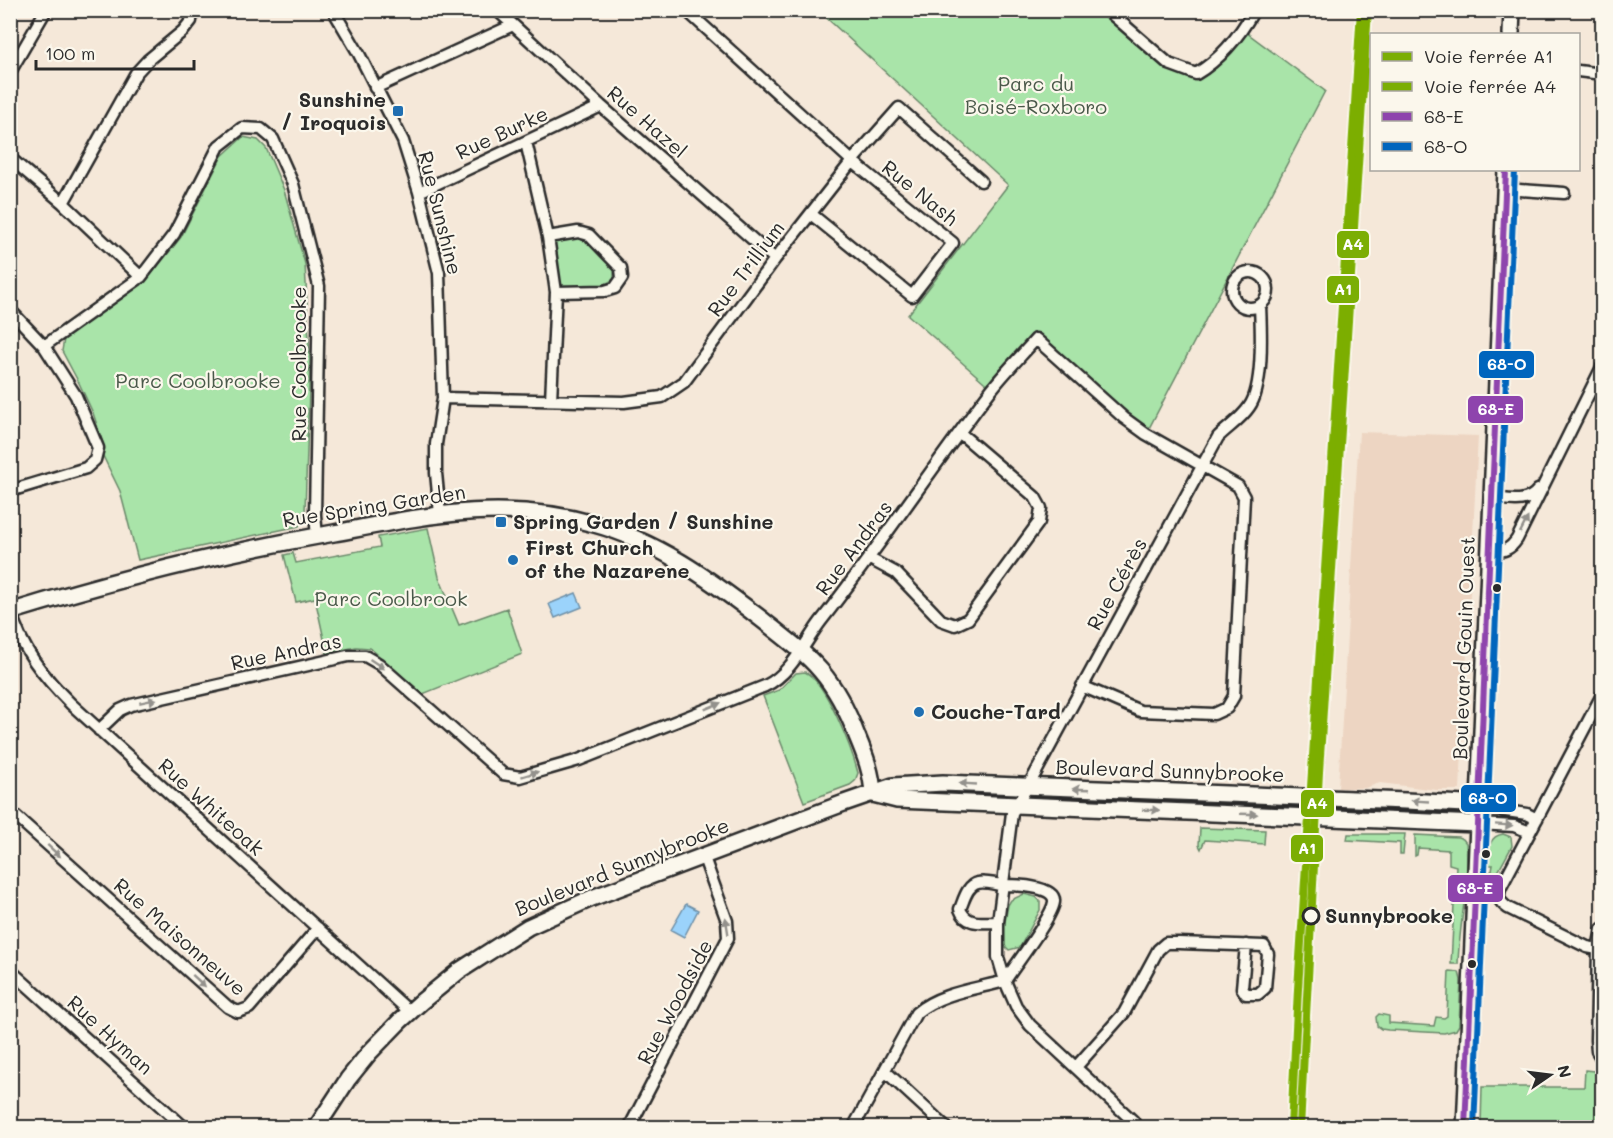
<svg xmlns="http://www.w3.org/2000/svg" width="1613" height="1138" font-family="Mali,sans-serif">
<rect width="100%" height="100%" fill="#f5e8d9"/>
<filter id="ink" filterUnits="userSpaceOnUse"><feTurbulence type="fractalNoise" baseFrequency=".0167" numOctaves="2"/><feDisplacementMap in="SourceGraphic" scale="12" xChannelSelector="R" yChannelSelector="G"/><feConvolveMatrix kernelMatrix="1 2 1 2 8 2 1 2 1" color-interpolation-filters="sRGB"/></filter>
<g filter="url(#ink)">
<path fill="#edd5c2" d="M 1359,432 L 1478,436 L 1460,790 L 1437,790 L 1380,783 L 1365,788 L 1338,788 Z
M 1602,1072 L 1602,1127 L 1598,1128 Z"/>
<path fill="#a9e4a9" stroke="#6a886a" stroke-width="1.5" d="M 819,11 L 1107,11 L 1169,64 L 1196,74 L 1243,30 L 1325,91 L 1146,434 L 1037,340 L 992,389 L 908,315 L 1008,185 Z
M 243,137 L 258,140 L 266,148 L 284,190 L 305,264 L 310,360 L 305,511 L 299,526 L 138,560 L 120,491 L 103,456 L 103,443 L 93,413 L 79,383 L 62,351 L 64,339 L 147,280 L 181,237 L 222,156 Z
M 577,238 L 587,241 L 614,268 L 614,279 L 601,287 L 561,287 L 554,240 Z
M 428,528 L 439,577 L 459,625 L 507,608 L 522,654 L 423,694 L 370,648 L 356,647 L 327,653 L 315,598 L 296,602 L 284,555 L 293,553 L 296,563 L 380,547 L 378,537 Z
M 805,672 C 826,681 852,750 858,773 L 855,781 L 850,785 L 804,802 L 763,696 L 779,690 L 796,673 Z
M 914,790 L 995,791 L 997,794 L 995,797 L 897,794 Z
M 1200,828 L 1265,830 L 1264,844 L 1205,840 L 1201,849 L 1199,845 Z
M 1348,834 L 1405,834 L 1403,854 L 1400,854 L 1400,843 L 1347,840 Z
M 1503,834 L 1511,837 L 1512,846 L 1494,879 L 1490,880 L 1489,872 L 1492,871 L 1493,865 L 1489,865 C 1490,852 1486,837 1503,834 Z
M 1415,835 L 1458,837 L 1463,839 L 1466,843 C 1470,884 1459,924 1458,964 L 1451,964 L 1456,866 L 1449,864 L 1449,850 L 1418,848 L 1417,855 L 1415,856 Z
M 1024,894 L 1036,897 L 1040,901 L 1040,910 L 1020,947 L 1009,950 L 1004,945 L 1002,938 L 1008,905 L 1011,900 Z
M 1449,971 L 1459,972 L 1461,980 L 1459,1025 L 1456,1030 L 1444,1033 L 1388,1030 L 1381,1029 L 1377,1026 L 1376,1017 L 1379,1014 L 1389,1016 L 1389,1023 L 1434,1026 L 1436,1017 L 1444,1018 L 1447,1016 Z
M 1585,1070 L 1602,1072 L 1598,1127 L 1481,1127 L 1482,1087 L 1584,1087 Z"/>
<path fill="#9bd3fb" stroke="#6e90a8" stroke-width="1.5" d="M 576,593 L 582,607 L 555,618 L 549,604 Z
M 686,904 L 698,910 L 684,937 L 671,930 Z"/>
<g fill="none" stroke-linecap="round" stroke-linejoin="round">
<defs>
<path id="street" d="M 333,10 L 359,54 L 403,141 L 419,192 L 439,273 L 443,398 L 436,444 L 436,473 L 440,514
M 497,10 L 601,106 L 775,259
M 1107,10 L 1169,64 L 1196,74 C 1221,59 1240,35 1254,10
M 1578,71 L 1602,74
M 10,72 L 46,10
M 375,88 L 513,25
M 526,142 L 548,237 L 556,292 L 605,291 L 615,288 L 622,278 L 621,268 L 589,235 L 578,232 L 548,237
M 10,158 L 63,203 L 141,277
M 1505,189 L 1564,193
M 419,192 L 601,106
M 63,203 L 136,73 L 148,60 L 183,31 L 191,21 L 192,10
M 811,214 L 912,296 L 953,243 L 852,161 L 899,108 L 981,181
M1232 290a18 18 0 1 1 36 0a18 18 0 1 1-36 0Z
M 10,310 L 44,346 L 76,396 L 98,448 L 95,460 L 86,468 L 10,491
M 44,346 L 141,277 L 174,234 L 219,146 L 242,128 L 261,129 L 273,139 L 293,184 L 319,286 L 315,515 L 317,536
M 443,398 L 624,402 L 662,397 L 684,382 L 775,259 L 852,161 L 686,10
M 551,400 L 556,292
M 1492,498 C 1508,499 1527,505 1538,490
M 1490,551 C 1503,552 1510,550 1517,539 L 1602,367
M 870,559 L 896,573 L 941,620 L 955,625 L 968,619 L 1039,522 L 1041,508 L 1035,497 L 960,433
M 11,612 C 21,649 44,677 71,704 L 410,1012
M 99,730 L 120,710 L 131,705 L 348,656 L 365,656 L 379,664 L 503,774 L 520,777 L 579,760 L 765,686 C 791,674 805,642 821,621 C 880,546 933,466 991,390 C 1005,372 1021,356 1036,339 L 1124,418 L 1146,434 L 1238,486 L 1244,497 L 1234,696 L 1227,708 L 1214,714 L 1140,711 L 1082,686
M 1478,807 L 1527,814 L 1537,819
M 10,811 L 228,1007 L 238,1012 L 249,1008 L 318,928
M 1478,824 L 1514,826 L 1530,832
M 998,922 C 983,922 966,926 960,909 C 964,900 967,885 978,883 C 984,881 994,884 1001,885 C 1012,885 1056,885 1054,902 C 1052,918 1015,965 1005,981
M 1602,929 L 1598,949 L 1596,1040 L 1597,1051 L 1602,1059
M 1598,949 L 1587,947 L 1508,908 C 1499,902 1497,897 1501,887 L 1602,695
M 10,970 L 185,1128
M 1076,1067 L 1124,1013 L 1158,950 L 1166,943 L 1179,943 L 1264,946 L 1268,954 L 1265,988 L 1258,994 L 1246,994 L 1242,988 L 1246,945
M 885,1071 L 947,1128
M 629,1128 L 728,938 L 727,921 L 703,855
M 853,1128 L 916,1013 C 939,993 976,989 1005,981
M 1137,1128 L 1133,1121 L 1030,1025 L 1016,1006 L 1005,981 L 998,957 L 998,922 L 1012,813 L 1035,774 L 1218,437 C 1228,427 1241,419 1249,407 C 1264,387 1261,330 1260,305"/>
<path id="secondary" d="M 1511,34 L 1512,10
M 10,612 C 117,579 225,552 334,533 C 425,516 502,498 594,524 C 657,541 708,578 760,618 C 811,658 833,673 857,736 C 865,755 872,773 873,794
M 873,794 L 897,800 L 1478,824
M 316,1128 L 348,1079 L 369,1053 L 400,1021 L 421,1002 L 459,971 L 528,927 L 592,898 L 844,803 L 893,786 L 943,783 L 1406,801 L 1465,804 L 1478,807
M 1465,1128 L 1506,170"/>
</defs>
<use href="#street" stroke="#2b2b2b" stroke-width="15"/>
<use href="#secondary" stroke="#2b2b2b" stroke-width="20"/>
<use href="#street" stroke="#fbf7ec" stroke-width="10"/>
<use href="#secondary" stroke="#fbf7ec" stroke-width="15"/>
<defs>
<path id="bus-1" d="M 1465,1128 L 1506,170"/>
<path id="bus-2" d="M 1474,1128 L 1515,170"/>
</defs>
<use href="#bus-1" stroke="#fbf7ec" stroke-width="10"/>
<use href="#bus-2" stroke="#fbf7ec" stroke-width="10"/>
<use href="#bus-1" stroke="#8e44ad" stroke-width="6"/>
<use href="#bus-2" stroke="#0065bd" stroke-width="6"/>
<defs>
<path id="rail-1" d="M 1291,1128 L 1298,989 L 1361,10"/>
<path id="rail-2" d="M 1300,1128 L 1319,772 L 1368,10"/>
</defs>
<use href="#rail-1" stroke="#fbf7ec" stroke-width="12"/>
<use href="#rail-2" stroke="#fbf7ec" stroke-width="12"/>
<use href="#rail-1" stroke="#7bae04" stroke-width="8"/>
<use href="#rail-2" stroke="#7bae04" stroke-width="8"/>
</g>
<defs><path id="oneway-solid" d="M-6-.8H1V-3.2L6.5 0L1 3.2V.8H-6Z" transform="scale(1.5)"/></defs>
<g fill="#93918c">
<use href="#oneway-solid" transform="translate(1524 525) rotate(-63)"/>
<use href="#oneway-solid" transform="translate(377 664) rotate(34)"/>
<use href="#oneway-solid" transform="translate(148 701) rotate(-12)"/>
<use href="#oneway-solid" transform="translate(713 706) rotate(-22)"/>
<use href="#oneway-solid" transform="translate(530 774) rotate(-17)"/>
<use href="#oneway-solid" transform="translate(968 784) rotate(-177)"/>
<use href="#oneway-solid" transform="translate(1081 789) rotate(-178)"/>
<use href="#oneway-solid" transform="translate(1420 801) rotate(-177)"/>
<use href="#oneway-solid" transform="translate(1151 810) rotate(2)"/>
<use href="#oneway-solid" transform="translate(1249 814) rotate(2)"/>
<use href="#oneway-solid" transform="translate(1504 825) rotate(4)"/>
<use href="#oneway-solid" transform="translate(54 851) rotate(42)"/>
<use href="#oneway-solid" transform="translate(727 926) rotate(-99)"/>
<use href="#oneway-solid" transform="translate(199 981) rotate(42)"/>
</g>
</g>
<g fill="#1f6fb2" stroke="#fbf7ec" stroke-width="2">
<rect x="392" y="105" width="12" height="12" rx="3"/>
<rect x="495" y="516" width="12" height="12" rx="3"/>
<circle cx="513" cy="560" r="6"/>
<circle cx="919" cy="712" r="6"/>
</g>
<g fill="#2b2b2b" stroke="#fbf7ec" stroke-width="2">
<circle cx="1497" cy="588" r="5"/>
<circle cx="1486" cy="854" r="5"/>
<circle cx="1472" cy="964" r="5"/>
</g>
<circle fill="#fbf7ec" stroke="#2b2b2b" stroke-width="3" cx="1311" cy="916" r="8"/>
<g text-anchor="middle" stroke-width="4.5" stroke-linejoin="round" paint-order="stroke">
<g font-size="20" fill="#4a594a" stroke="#fbf7ec">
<text x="1036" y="91">Parc du<tspan x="1036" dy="23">Boisé-Roxboro</tspan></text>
<text x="198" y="388">Parc Coolbrooke</text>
<text x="391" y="606">Parc Coolbrook</text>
</g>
<g font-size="20" font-weight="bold" fill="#2b2b2b" stroke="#fbf7ec" text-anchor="start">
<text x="386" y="107" text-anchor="end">Sunshine<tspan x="386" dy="23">/ Iroquois</tspan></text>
<text x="513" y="529">Spring Garden / Sunshine</text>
<text x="525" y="555">First Church<tspan x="525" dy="23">of the Nazarene</tspan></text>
<text x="931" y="719">Couche-Tard</text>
</g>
<g font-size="20" fill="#2b2b2b" stroke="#fbf7ec">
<text transform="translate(647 122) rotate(41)" y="7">Rue Hazel</text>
<text transform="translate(502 133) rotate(-25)" y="7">Rue Burke</text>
<text transform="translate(920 193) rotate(39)" y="7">Rue Nash</text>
<text transform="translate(440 213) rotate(76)" y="7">Rue Sunshine</text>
<text transform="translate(746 269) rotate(-53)" y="7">Rue Trillium</text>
<text transform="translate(299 364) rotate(-90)" y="7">Rue Coolbrooke</text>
<text transform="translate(374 506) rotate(-9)" y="7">Rue Spring Garden</text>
<text transform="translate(854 548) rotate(-53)" y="7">Rue Andras</text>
<text transform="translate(1117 584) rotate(-61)" y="7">Rue Cérès</text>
<text transform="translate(1464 648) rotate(-88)" y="7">Boulevard Gouin Ouest</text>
<text transform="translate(286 652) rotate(-12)" y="7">Rue Andras</text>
<text transform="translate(1170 771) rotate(2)" y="7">Boulevard Sunnybrooke</text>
<text transform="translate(211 807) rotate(42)" y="7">Rue Whiteoak</text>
<text transform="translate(622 867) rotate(-22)" y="7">Boulevard Sunnybrooke</text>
<text transform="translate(180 937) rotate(41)" y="7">Rue Maisonneuve</text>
<text transform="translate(675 1002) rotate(-62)" y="7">Rue Woodside</text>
<text transform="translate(110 1035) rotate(42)" y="7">Rue Hyman</text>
</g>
<g font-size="20" font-weight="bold" fill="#2b2b2b" stroke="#fbf7ec" text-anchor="start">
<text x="1325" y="923">Sunnybrooke</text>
</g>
</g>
<g stroke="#fbf7ec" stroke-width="2">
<rect x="1336" y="230" width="34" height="29" rx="6" fill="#7bae04"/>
<rect x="1326" y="275" width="34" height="29" rx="6" fill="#7bae04"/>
<rect x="1478" y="350" width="57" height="29" rx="6" fill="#0065bd"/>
<rect x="1467" y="395" width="57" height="29" rx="6" fill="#8e44ad"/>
<rect x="1460" y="784" width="57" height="29" rx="6" fill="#0065bd"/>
<rect x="1300" y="789" width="35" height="29" rx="6" fill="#7bae04"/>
<rect x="1290" y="834" width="34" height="29" rx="6" fill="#7bae04"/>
<rect x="1447" y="874" width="57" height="29" rx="6" fill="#8e44ad"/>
</g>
<g font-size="16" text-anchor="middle" font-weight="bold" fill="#fff">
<text x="1353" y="250">A4</text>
<text x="1343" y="295">A1</text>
<text x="1507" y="370">68-O</text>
<text x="1496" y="415">68-E</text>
<text x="1488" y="804">68-O</text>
<text x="1317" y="809">A4</text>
<text x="1307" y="854">A1</text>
<text x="1475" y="894">68-E</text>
</g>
<rect width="1613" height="1138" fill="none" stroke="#fbf7ec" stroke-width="36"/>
<rect x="18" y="18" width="1577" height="1102" fill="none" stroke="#2b2b2b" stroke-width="2" filter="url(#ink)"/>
<rect x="1370" y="33" width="210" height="138" fill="#fbf7ec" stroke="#a8a59f" stroke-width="1.5"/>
<rect x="1382" y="52" width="30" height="9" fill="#7bae04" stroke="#a8a59f" stroke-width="1.5"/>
<text x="1424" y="63" font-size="18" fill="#2b2b2b">Voie ferrée A1</text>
<rect x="1382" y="82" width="30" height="9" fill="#7bae04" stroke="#a8a59f" stroke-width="1.5"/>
<text x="1424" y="93" font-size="18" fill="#2b2b2b">Voie ferrée A4</text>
<rect x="1382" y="112" width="30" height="9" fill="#8e44ad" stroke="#a8a59f" stroke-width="1.5"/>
<text x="1424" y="123" font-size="18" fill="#2b2b2b">68-E</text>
<rect x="1382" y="142" width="30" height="9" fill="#0065bd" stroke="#a8a59f" stroke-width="1.5"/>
<text x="1424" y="153" font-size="18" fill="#2b2b2b">68-O</text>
<g transform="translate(1550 1075) rotate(76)" stroke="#fbf7ec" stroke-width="4.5" paint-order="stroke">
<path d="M0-4.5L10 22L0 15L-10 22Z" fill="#2b2b2b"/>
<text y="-9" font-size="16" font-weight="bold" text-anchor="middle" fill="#2b2b2b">N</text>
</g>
<path d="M36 60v9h158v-9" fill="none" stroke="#2b2b2b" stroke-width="3"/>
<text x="45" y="60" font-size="18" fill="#2b2b2b" stroke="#fbf7ec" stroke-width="4.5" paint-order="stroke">100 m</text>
</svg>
